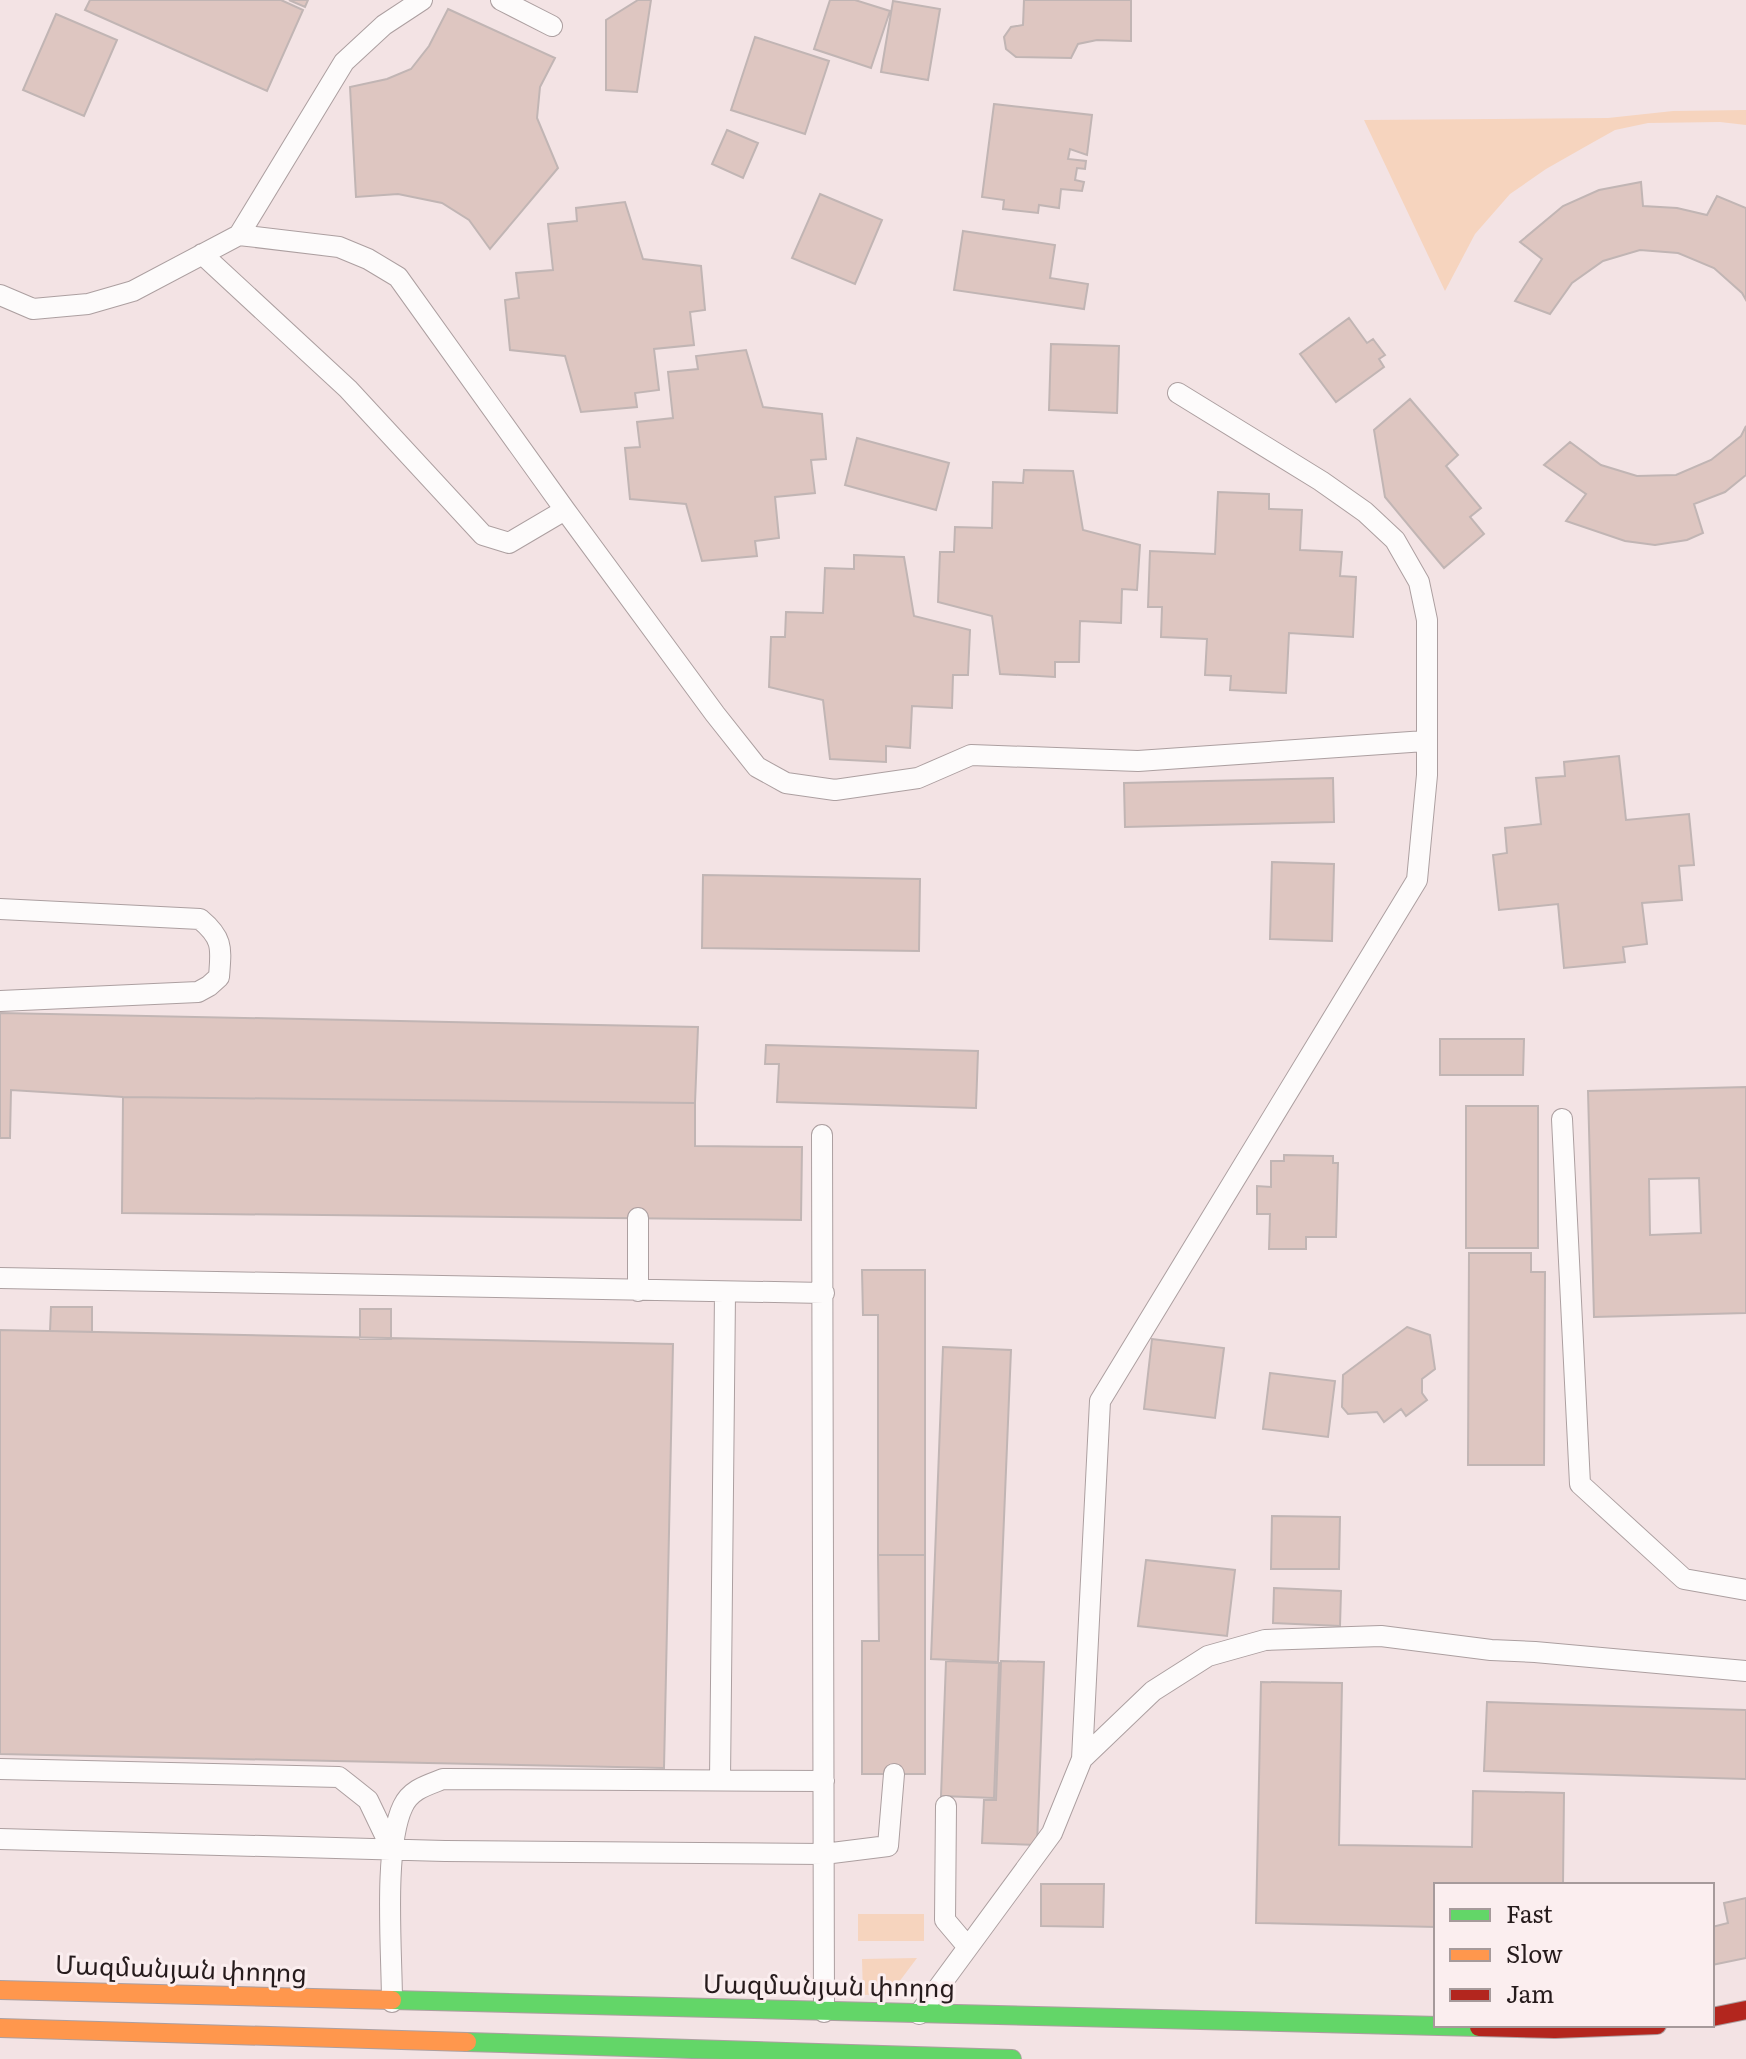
<svg xmlns="http://www.w3.org/2000/svg" width="1746" height="2059" font-family="Literata,'Noto Sans Armenian',serif">
<rect width="100%" height="100%" fill="#f3e3e4"/>
<path fill="#f6d4be" d="M 1746,110 L 1746,125 L 1720,122 L 1648,123 L 1615,130 L 1590,144 L 1546,169 L 1510,194 L 1475,234 L 1445,291 L 1364,120 L 1608,118 L 1673,111 Z
M 924,1914 L 924,1941 L 858,1941 L 858,1914 Z
M 917,1958 L 890,1994 L 863,1995 L 862,1959 Z"/>
<path fill="#dec6c1" stroke="#c1b5b4" stroke-width="2" fill-rule="evenodd" d="M 90,0 L 281,0 L 303,10 L 267,91 L 85,10 Z
M 289,0 L 308,0 L 305,7 Z
M 638,0 L 651,0 L 637,92 L 606,90 L 606,20 Z
M 830,0 L 855,0 L 890,11 L 871,68 L 814,49 Z
M 1024,0 L 1131,0 L 1131,41 L 1097,40 L 1078,44 L 1071,58 L 1016,57 L 1006,49 L 1004,37 L 1011,27 L 1023,25 Z
M 893,1 L 940,9 L 928,80 L 881,72 Z
M 448,9 L 555,58 L 540,87 L 537,118 L 558,168 L 490,249 L 469,220 L 442,203 L 398,194 L 356,197 L 350,87 L 387,79 L 411,69 L 429,46 Z
M 56,14 L 117,40 L 84,116 L 23,90 Z
M 755,37 L 829,61 L 805,134 L 731,110 Z
M 994,104 L 1092,115 L 1087,155 L 1070,149 L 1068,159 L 1086,161 L 1085,169 L 1077,168 L 1075,180 L 1084,182 L 1082,191 L 1061,189 L 1059,208 L 1039,205 L 1038,213 L 1003,209 L 1004,200 L 982,197 Z
M 727,130 L 758,143 L 743,178 L 712,164 Z
M 1641,182 L 1643,206 L 1677,208 L 1707,215 L 1717,196 L 1746,208 L 1746,300 L 1742,293 L 1714,268 L 1678,253 L 1640,250 L 1603,261 L 1572,283 L 1550,314 L 1515,301 L 1542,259 L 1520,242 L 1563,206 L 1599,190 Z
M 820,194 L 882,220 L 855,284 L 792,258 Z
M 625,202 L 643,259 L 701,266 L 705,310 L 690,312 L 694,345 L 654,349 L 659,390 L 635,393 L 637,407 L 581,412 L 565,356 L 510,350 L 505,300 L 519,298 L 516,273 L 553,270 L 548,224 L 577,221 L 576,208 Z
M 963,231 L 1055,245 L 1050,278 L 1088,284 L 1084,309 L 954,290 Z
M 1349,318 L 1367,343 L 1373,339 L 1385,355 L 1379,359 L 1384,367 L 1336,402 L 1300,354 Z
M 1051,344 L 1119,346 L 1117,413 L 1049,410 Z
M 746,350 L 763,407 L 822,414 L 826,459 L 811,460 L 815,493 L 775,497 L 779,538 L 755,541 L 757,556 L 702,561 L 686,504 L 630,499 L 625,448 L 640,447 L 637,422 L 673,418 L 668,372 L 698,369 L 696,356 Z
M 1410,399 L 1458,455 L 1446,466 L 1481,508 L 1470,517 L 1484,534 L 1444,568 L 1385,497 L 1374,430 Z
M 1746,426 L 1746,475 L 1725,492 L 1694,504 L 1703,533 L 1687,540 L 1655,545 L 1625,541 L 1566,521 L 1586,494 L 1544,465 L 1570,442 L 1601,465 L 1637,476 L 1676,475 L 1711,460 L 1741,436 Z
M 857,438 L 949,463 L 936,510 L 845,485 Z
M 1024,470 L 1073,471 L 1083,530 L 1140,545 L 1137,590 L 1122,589 L 1121,623 L 1080,621 L 1079,662 L 1055,662 L 1055,677 L 1000,674 L 992,616 L 938,602 L 940,552 L 954,552 L 955,527 L 992,528 L 993,482 L 1023,483 Z
M 1218,492 L 1269,494 L 1269,509 L 1302,510 L 1300,550 L 1342,552 L 1340,576 L 1356,577 L 1353,637 L 1289,633 L 1286,693 L 1230,690 L 1231,676 L 1205,675 L 1207,639 L 1161,637 L 1162,607 L 1148,607 L 1150,551 L 1215,554 Z
M 854,555 L 904,557 L 914,616 L 970,630 L 968,675 L 953,675 L 952,708 L 912,706 L 910,748 L 886,746 L 886,762 L 830,759 L 823,700 L 769,687 L 771,637 L 785,637 L 786,612 L 823,613 L 825,568 L 854,569 Z
M 1619,756 L 1626,820 L 1689,814 L 1694,865 L 1679,866 L 1682,900 L 1642,903 L 1647,944 L 1623,947 L 1625,962 L 1564,968 L 1558,904 L 1499,910 L 1493,855 L 1507,853 L 1505,828 L 1541,824 L 1536,778 L 1565,776 L 1564,762 Z
M 1333,778 L 1334,822 L 1125,827 L 1124,783 Z
M 1272,862 L 1334,864 L 1332,941 L 1270,939 Z
M 703,875 L 920,879 L 919,951 L 702,948 Z
M 0,1013 L 698,1027 L 695,1103 L 123,1097 L 11,1090 L 10,1138 L 0,1138 Z
M 1440,1039 L 1524,1039 L 1523,1075 L 1440,1075 Z
M 766,1045 L 978,1051 L 976,1108 L 777,1102 L 779,1064 L 765,1064 Z
M 1746,1087 L 1746,1313 L 1594,1317 L 1588,1091 ZM 1699,1178 L 1701,1233 L 1650,1235 L 1649,1179 Z
M 123,1097 L 695,1103 L 695,1146 L 802,1147 L 801,1220 L 122,1213 Z
M 1466,1106 L 1538,1106 L 1538,1248 L 1466,1248 Z
M 1284,1155 L 1333,1156 L 1333,1163 L 1338,1163 L 1336,1237 L 1306,1237 L 1306,1249 L 1269,1249 L 1270,1214 L 1257,1214 L 1257,1186 L 1271,1187 L 1271,1161 L 1284,1161 Z
M 1469,1253 L 1531,1253 L 1531,1272 L 1545,1272 L 1544,1465 L 1468,1465 Z
M 862,1270 L 925,1270 L 925,1555 L 878,1555 L 878,1315 L 863,1315 Z
M 51,1307 L 92,1307 L 92,1332 L 50,1331 Z
M 360,1309 L 391,1309 L 391,1339 L 360,1339 Z
M 1407,1327 L 1430,1335 L 1435,1369 L 1422,1379 L 1422,1393 L 1427,1400 L 1406,1416 L 1401,1409 L 1384,1422 L 1377,1412 L 1348,1414 L 1342,1407 L 1343,1375 Z
M 0,1330 L 673,1344 L 664,1768 L 0,1754 Z
M 1152,1339 L 1224,1348 L 1215,1418 L 1144,1409 Z
M 943,1347 L 1011,1350 L 998,1662 L 931,1659 Z
M 1270,1373 L 1335,1381 L 1328,1437 L 1263,1429 Z
M 1272,1516 L 1340,1517 L 1339,1569 L 1271,1569 Z
M 878,1555 L 925,1555 L 925,1774 L 862,1774 L 862,1641 L 879,1641 Z
M 1146,1560 L 1235,1570 L 1227,1636 L 1138,1626 Z
M 1274,1588 L 1341,1591 L 1340,1626 L 1273,1623 Z
M 946,1661 L 999,1663 L 994,1798 L 941,1796 Z
M 1001,1661 L 1044,1662 L 1037,1845 L 982,1843 L 984,1800 L 996,1800 Z
M 1261,1682 L 1342,1683 L 1339,1845 L 1472,1847 L 1473,1791 L 1564,1793 L 1563,1885 L 1436,1885 L 1436,1927 L 1256,1923 Z
M 1487,1702 L 1746,1710 L 1746,1779 L 1484,1771 Z
M 1041,1884 L 1104,1884 L 1103,1927 L 1041,1926 Z
M 1746,1898 L 1746,1958 L 1712,1965 L 1712,1927 L 1728,1923 L 1724,1903 Z"/>
<g fill="none" stroke-linecap="round" stroke-linejoin="round">
<defs>
<path id="lane" d="M 501,0 L 552,26
M 239,235 L 344,62 L 384,25 L 422,0
M 202,254 L 348,389 L 483,535 L 509,543 L 565,510
M 0,295 L 33,309 L 88,304 L 133,291 L 239,235 L 339,247 L 368,259 L 398,277 L 565,510 L 715,714 L 757,767 L 786,783 L 835,790 L 918,778 L 971,755 L 1138,761 L 1425,741
M 0,909 L 200,919 C 224,939 221,949 219,977 L 209,986 L 198,992 L 0,1001
M 1562,1119 L 1580,1484 L 1684,1579 L 1746,1590
M 822,1135 L 824,2012
M 0,1278 L 824,1293
M 638,1291 L 638,1218
M 1082,1759 L 1153,1691 L 1208,1656 L 1265,1640 L 1381,1636 L 1491,1650 L 1535,1652 L 1746,1671
M 0,1769 L 339,1777 L 368,1800 L 392,1850
M 720,1780 L 725,1293
M 946,1806 L 945,1920 L 967,1946
M 0,1839 L 445,1851 L 824,1854 L 888,1846 L 894,1774
M 392,2002 C 392,1954 383,1847 403,1806 C 411,1789 428,1785 443,1779 L 824,1781
M 919,2014 L 1052,1833 L 1082,1759 L 1100,1401 L 1417,880 L 1427,775 L 1427,620 L 1419,582 L 1395,540 L 1365,512 L 1321,481 L 1178,393"/>
<path id="fast" d="M 392,2000 L 1479,2027
M 467,2042 L 1012,2059"/>
<path id="slow" d="M 0,1990 L 392,2000
M 0,2028 L 467,2042"/>
<path id="jam" d="M 1712,2017 L 1746,2010
M 1479,2027 L 1555,2029 L 1657,2025"/>
</defs>
<use href="#lane" stroke="#ac9fa0" stroke-width="22"/>
<use href="#fast" stroke="#ac9fa0" stroke-width="20"/>
<use href="#slow" stroke="#ac9fa0" stroke-width="20"/>
<use href="#jam" stroke="#ac9fa0" stroke-width="20"/>
<use href="#lane" stroke="#fdfbfb" stroke-width="20"/>
<use href="#fast" stroke="#63d668" stroke-width="18"/>
<use href="#slow" stroke="#ff974d" stroke-width="18"/>
<use href="#jam" stroke="#b3261e" stroke-width="18"/>
</g>
<g text-anchor="middle" stroke-width="6" stroke-linejoin="round" paint-order="stroke">
<g font-size="26" fill="#261b1c" stroke="#fbeeef">
<text transform="translate(181 1969) rotate(2)" y="9">Մազմանյան փողոց</text>
<text transform="translate(829 1986) rotate(1)" y="9">Մազմանյան փողոց</text>
</g>
</g>
<rect x="1434" y="1883" width="280" height="144" fill="#fbeeef" stroke="#a69a9b" stroke-width="2"/>
<rect x="1450" y="1909" width="40" height="12" fill="#63d668" stroke="#a69a9b" stroke-width="2"/>
<text x="1506" y="1923" font-size="24" fill="#261b1c">Fast</text>
<rect x="1450" y="1949" width="40" height="12" fill="#ff974d" stroke="#a69a9b" stroke-width="2"/>
<text x="1506" y="1963" font-size="24" fill="#261b1c">Slow</text>
<rect x="1450" y="1989" width="40" height="12" fill="#b3261e" stroke="#a69a9b" stroke-width="2"/>
<text x="1506" y="2003" font-size="24" fill="#261b1c">Jam</text>
</svg>
